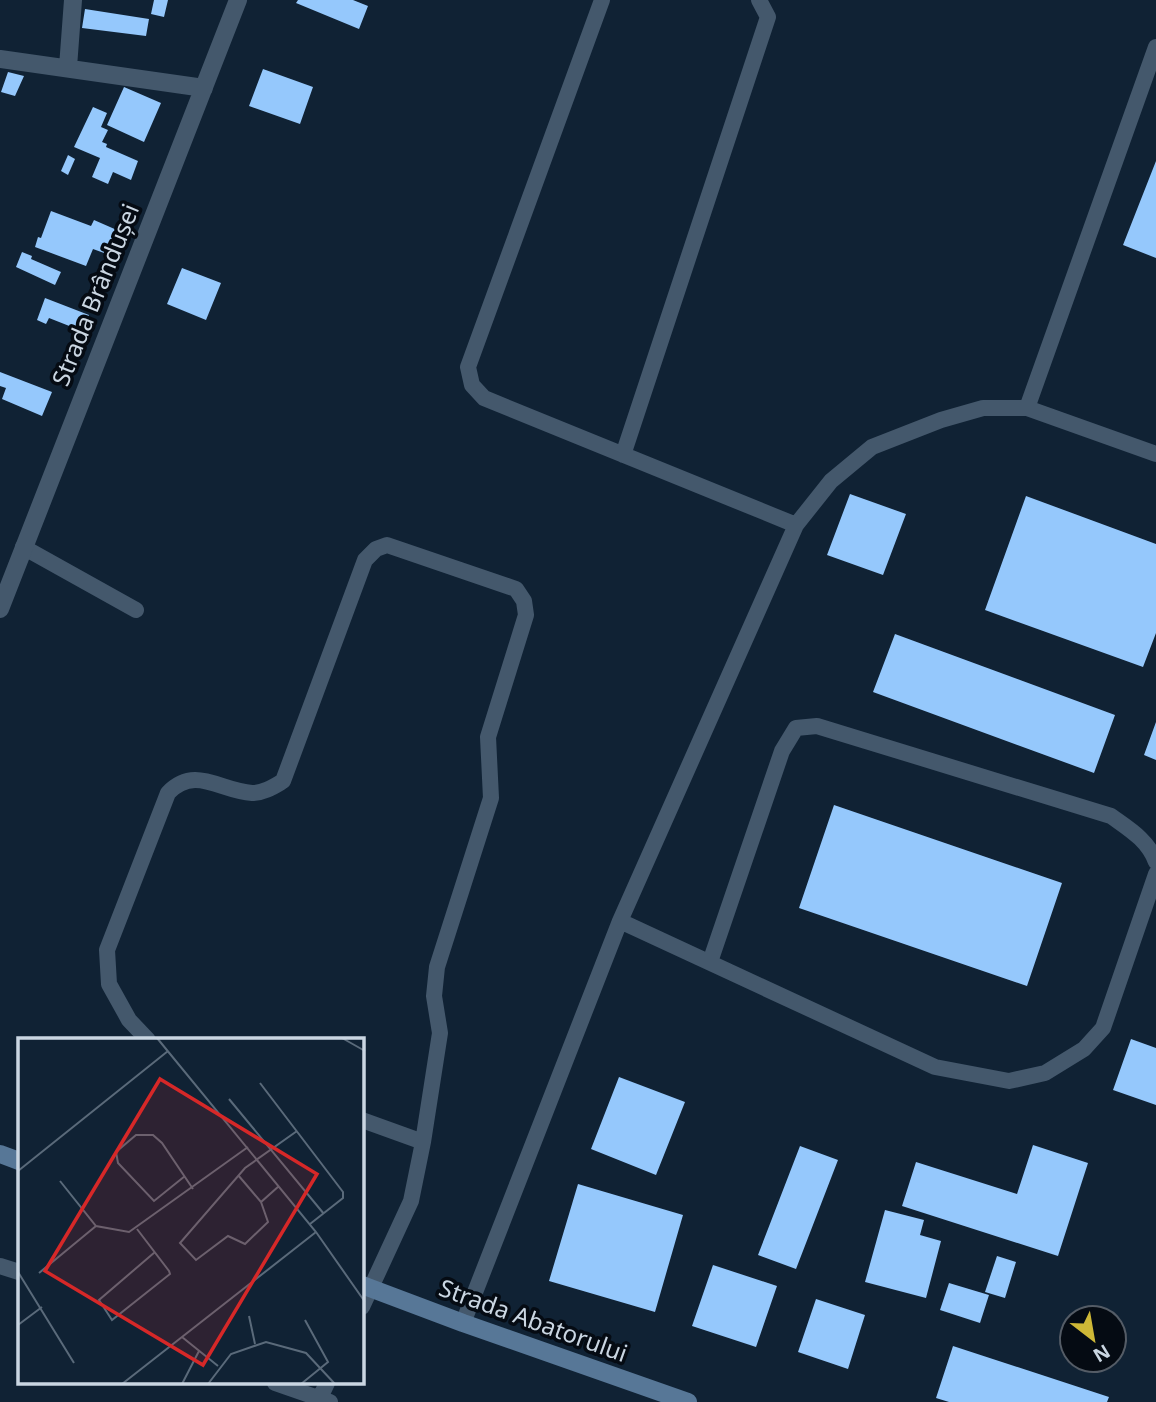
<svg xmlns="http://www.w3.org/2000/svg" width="1156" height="1402" font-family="'Noto Sans',sans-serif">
<rect width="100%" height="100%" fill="#102234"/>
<path fill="#95c8fc" d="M 154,0 L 168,0 L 164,17 L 151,14 Z
M 298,0 L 353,0 L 368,6 L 359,29 L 296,3 Z
M 85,9 L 149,19 L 146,36 L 82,28 Z
M 263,69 L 313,87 L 300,124 L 249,106 Z
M 8,72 L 24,76 L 15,96 L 1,92 Z
M 124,87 L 161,103 L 144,142 L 107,125 Z
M 93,107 L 107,113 L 101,127 L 108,130 L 102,142 L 107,144 L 106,147 L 138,161 L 131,180 L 113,172 L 108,184 L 92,177 L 100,158 L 74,147 Z
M 68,155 L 75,159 L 68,175 L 61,171 Z
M 1156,161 L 1156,258 L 1123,245 Z
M 51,211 L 91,226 L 94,220 L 126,234 L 118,253 L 106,249 L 104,253 L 93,249 L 86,266 L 35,247 L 38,237 L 41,238 Z
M 22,252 L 32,256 L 31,259 L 61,272 L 55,285 L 16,267 Z
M 182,268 L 221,283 L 206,320 L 167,304 Z
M 45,298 L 89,315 L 82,331 L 49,318 L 46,324 L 37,320 Z
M 0,372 L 52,392 L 42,416 L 2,399 L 6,388 L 0,386 Z
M 850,494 L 906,514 L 883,575 L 827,555 Z
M 1026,496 L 1156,544 L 1156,633 L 1143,667 L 985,610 Z
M 895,634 L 1115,715 L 1094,773 L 873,692 Z
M 1156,722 L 1156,760 L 1144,755 Z
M 834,805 L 1062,883 L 1027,986 L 799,908 Z
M 1131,1039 L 1156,1048 L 1156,1105 L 1113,1090 Z
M 619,1077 L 685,1102 L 656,1175 L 591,1149 Z
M 1033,1145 L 1088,1163 L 1058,1256 L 902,1206 L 916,1162 L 1017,1194 Z
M 800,1146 L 838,1160 L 796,1269 L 758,1255 Z
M 578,1184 L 683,1215 L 655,1312 L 549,1281 Z
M 885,1210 L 924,1220 L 920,1235 L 941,1241 L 926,1298 L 865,1282 Z
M 997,1256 L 1016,1262 L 1005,1298 L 985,1292 Z
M 713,1265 L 777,1286 L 756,1347 L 692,1326 Z
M 949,1283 L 989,1295 L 980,1323 L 940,1310 Z
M 816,1299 L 865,1315 L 848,1369 L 798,1352 Z
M 953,1346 L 1109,1397 L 1107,1402 L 949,1402 L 936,1398 Z"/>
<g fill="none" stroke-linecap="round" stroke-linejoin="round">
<path stroke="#44586c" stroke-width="16" d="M 602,0 L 468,367 L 472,385 L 484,398 L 796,525
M 1027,408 L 1156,47
M 623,455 L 768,17 L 759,0
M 23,547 L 136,610
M 620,921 L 935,1067 L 1009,1081 L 1045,1073 L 1084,1049 L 1103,1028 L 1156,874
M 710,962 L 782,751 L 796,728 L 817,726 L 1111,816 C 1129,829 1148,840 1156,862
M 148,1040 L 129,1020 L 109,984 L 107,950 L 168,793 C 195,765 220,791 252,793 C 264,793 273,787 283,781 L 365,560 L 376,549 L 387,545 L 516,589 L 524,601 L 526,615 L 488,737 L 491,798 L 437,967 L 434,996 L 440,1033 L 423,1142 L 411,1201 L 362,1307
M 362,1120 L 423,1142
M 0,1266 L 19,1272
M 463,1323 L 620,921 L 796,525 L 831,481 L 872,447 L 941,420 L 983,408 L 1027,408 L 1156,454
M 275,1383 L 330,1402
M 318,1402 L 327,1383"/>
<path stroke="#44586c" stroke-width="18" d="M 0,59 L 204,88
M 68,67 L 73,0
M 0,609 L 238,0"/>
<path stroke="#577797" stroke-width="18" d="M 0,1154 L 19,1161
M 362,1285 L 463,1323 L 688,1402"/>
</g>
<g text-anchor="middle" stroke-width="7" stroke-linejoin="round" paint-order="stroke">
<g font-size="24" fill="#cad6e2" stroke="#050b13">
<text transform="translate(96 295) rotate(-68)" y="8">Strada Brândușei</text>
<text transform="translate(533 1321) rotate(20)" y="8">Strada Abatorului</text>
</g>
</g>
<g transform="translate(18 1038)">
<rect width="346" height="346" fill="#102234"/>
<path fill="none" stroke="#5a6a7a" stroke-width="2" d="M 139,0 L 298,194 L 347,264M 324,0 L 347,13M 242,45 L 325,154 L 325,160 L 292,186M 211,61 L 306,176M 0,133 L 150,13M 220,137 L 243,164 L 261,148M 167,138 L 136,163 L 100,125 L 98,114 L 118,97 L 135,97 L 144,105 L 175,151M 42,143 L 78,188 L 111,194 L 230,109M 243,164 L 250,184 L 227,206 L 210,198 L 178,222 L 162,205 L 227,130 L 279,93M 119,191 L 151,233 L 152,236 L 94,282 L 81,262 L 137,214M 0,234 L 56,325M 21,235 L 78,188M 231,278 L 237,306M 0,287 L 24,269M 164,299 L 200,328M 104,346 L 298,194M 164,346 L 181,313M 190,346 L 213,316 L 248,304 L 288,315 L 317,346M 283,346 L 310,324 L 287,282"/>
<path fill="#d62828" fill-opacity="0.15" stroke="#d62828" stroke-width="3.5" d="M 142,41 L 299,136 L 185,327 L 27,233 Z"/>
<rect width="346" height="346" fill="none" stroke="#cad6e2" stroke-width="3.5"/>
</g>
<g transform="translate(1093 1339) rotate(149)"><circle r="33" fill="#050b13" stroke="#545c66" stroke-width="2"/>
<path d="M0-5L12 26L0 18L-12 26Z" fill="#ceb837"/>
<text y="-10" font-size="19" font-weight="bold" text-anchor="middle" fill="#cad6e2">N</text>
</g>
</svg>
